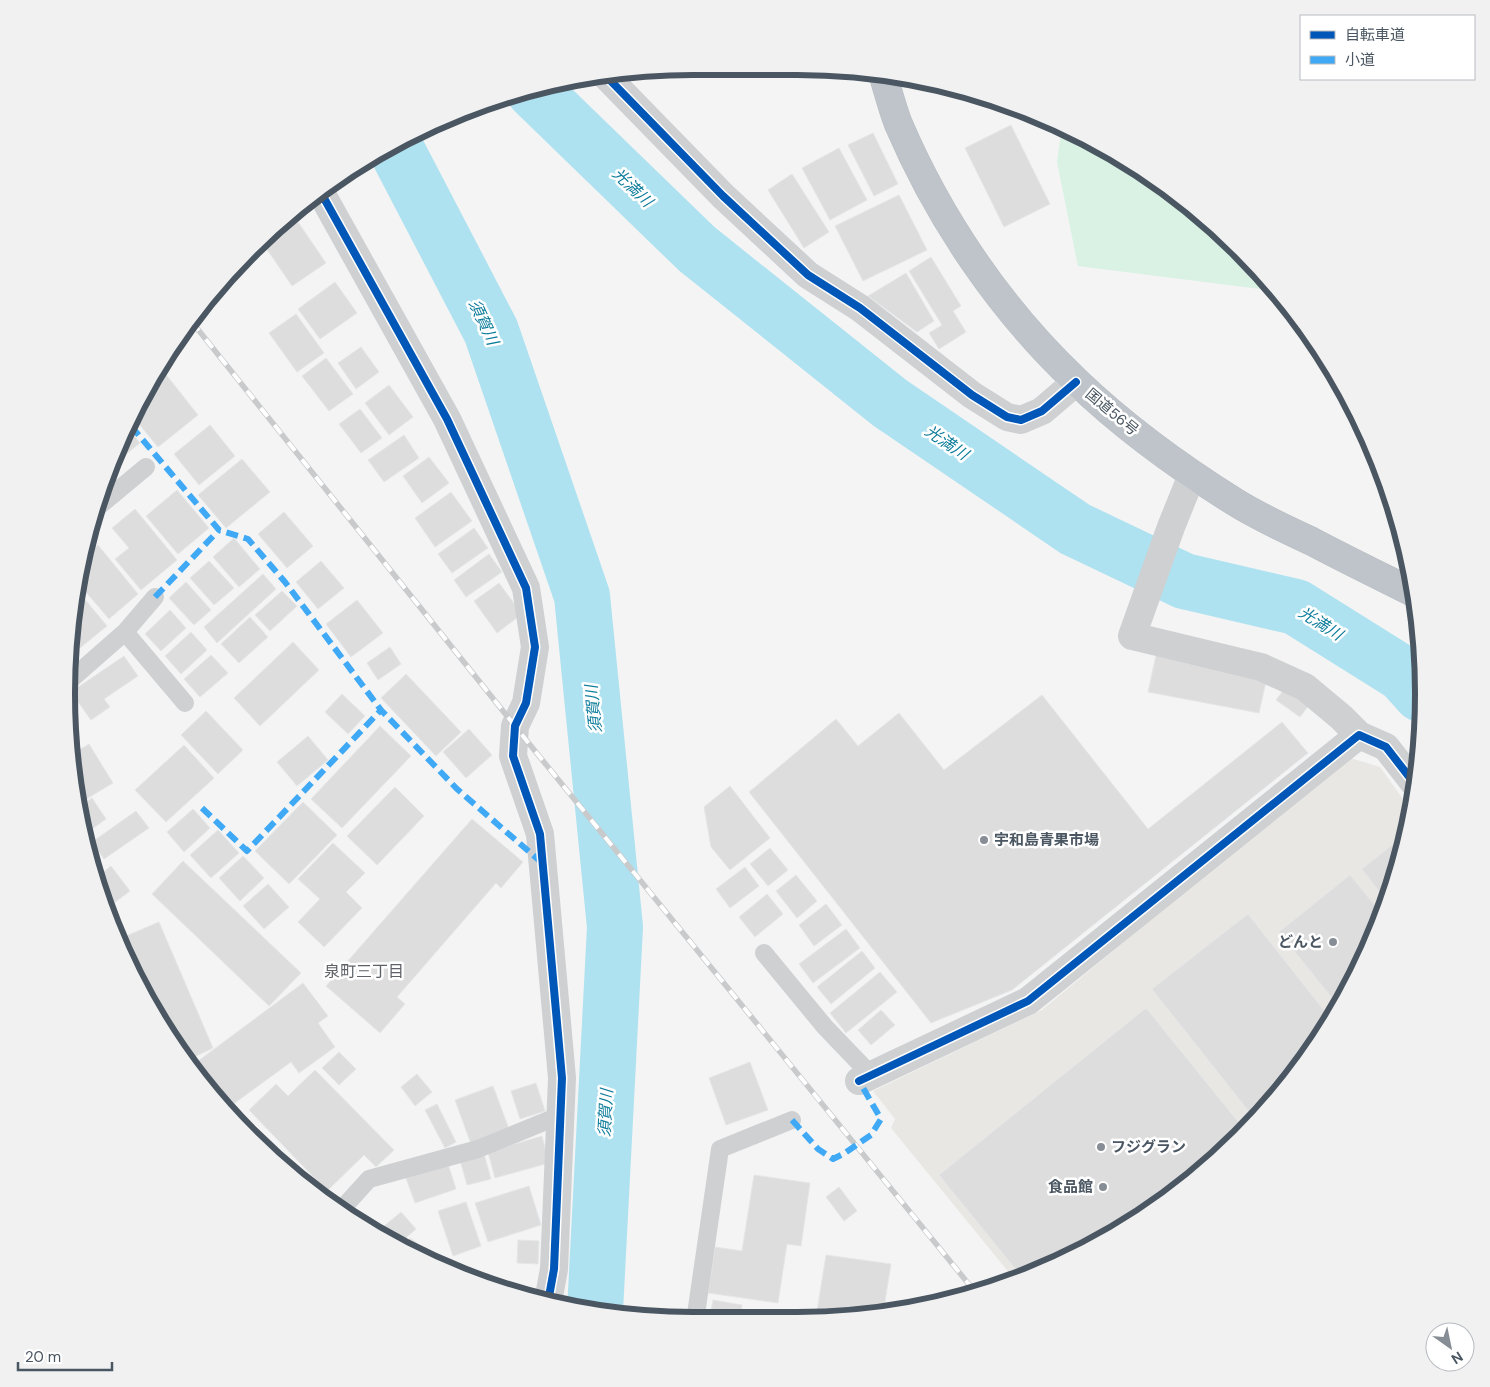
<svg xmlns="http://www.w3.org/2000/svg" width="1490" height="1387" font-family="'DM Sans','Noto Sans JP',sans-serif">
<rect width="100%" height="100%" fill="#f4f4f4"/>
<path fill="#e8e7e3" d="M 1347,757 L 1380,767 L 1410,809 L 1402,856 L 1359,971 L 1294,1075 L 1210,1165 L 1110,1237 L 1015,1280 L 891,1128 L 895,1119 L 873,1091 L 1042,1010 Z"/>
<path fill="#d9f2e3" d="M 1062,126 L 1074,131 L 1178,196 L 1268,280 L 1276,291 L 1078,266 L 1057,162 Z"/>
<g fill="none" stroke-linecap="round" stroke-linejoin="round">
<path stroke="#aee2f0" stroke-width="56" d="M 534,91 L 697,249 L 890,403 L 1075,529 L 1184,581 L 1296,607 L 1403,674 L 1421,694
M 394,145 L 491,331 L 582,596 L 615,927 L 595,1311"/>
</g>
<path fill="#ddddde" stroke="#e5e6e7" d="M 1011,125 L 1050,204 L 1004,227 L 965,148 Z
M 873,133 L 898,184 L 874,196 L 848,145 Z
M 839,148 L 867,200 L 830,220 L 802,168 Z
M 792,174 L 829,232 L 804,248 L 768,190 Z
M 899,195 L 927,250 L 863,281 L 835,226 Z
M 298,222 L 326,263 L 292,286 L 264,245 Z
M 931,257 L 961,306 L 953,311 L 966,332 L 939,349 L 929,333 L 942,325 L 909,271 Z
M 906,273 L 934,321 L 917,332 L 868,296 Z
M 335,282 L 357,313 L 320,339 L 298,309 Z
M 296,314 L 324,353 L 297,372 L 269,333 Z
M 361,347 L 379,372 L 356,389 L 338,363 Z
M 326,358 L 353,394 L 329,411 L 302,376 Z
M 160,367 L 198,415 L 158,447 L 134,418 L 150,380 Z
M 389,385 L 413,417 L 389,435 L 365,403 Z
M 360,409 L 382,438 L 361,453 L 339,424 Z
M 210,425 L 235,456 L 199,485 L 174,454 Z
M 129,430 L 140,443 L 116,462 Z
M 404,435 L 419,458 L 384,482 L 368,460 Z
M 429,457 L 449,483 L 422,503 L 403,476 Z
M 242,459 L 270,492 L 226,528 L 198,495 Z
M 177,490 L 209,528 L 178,554 L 146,516 Z
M 451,492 L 472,521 L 435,547 L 415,518 Z
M 135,509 L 177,560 L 141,590 L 115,559 L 129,548 L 112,528 Z
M 284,512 L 313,546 L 287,568 L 258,534 Z
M 474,528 L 488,548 L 452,573 L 438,554 Z
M 234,538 L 260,569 L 239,587 L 213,557 Z
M 98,545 L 138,594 L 109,619 L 79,584 L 83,557 Z
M 489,554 L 502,572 L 466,597 L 454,580 Z
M 209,561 L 234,588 L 214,605 L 190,578 Z
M 321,561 L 344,588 L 318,609 L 296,582 Z
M 263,574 L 276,589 L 217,643 L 204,627 Z
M 186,582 L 211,610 L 194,625 L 169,598 Z
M 499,583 L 522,614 L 497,633 L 474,601 Z
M 78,591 L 107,626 L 70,656 L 68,653 Z
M 282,591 L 297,606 L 270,631 L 255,615 Z
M 357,600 L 383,633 L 351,657 L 326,624 Z
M 170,610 L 186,628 L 161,651 L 145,634 Z
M 250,617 L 268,637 L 239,663 L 221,644 Z
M 191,632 L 207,650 L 181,674 L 165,656 Z
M 293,642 L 319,670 L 260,726 L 234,698 Z
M 390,647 L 401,664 L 378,680 L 367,663 Z
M 211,655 L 228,673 L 200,697 L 184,679 Z
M 1156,655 L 1267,677 L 1259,713 L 1148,692 Z
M 124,656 L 138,676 L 104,699 L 110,707 L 91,720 L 71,692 Z
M 406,674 L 461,732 L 436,756 L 381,698 Z
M 1286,687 L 1309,705 L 1300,717 L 1276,700 Z
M 342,694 L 365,716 L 348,734 L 325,712 Z
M 1042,695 L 1148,829 L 1282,722 L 1308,753 L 1012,990 L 931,1023 L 749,792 L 836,719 L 858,746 L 899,713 L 944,770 Z
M 206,711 L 243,750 L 218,774 L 181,735 Z
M 380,726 L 411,756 L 342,828 L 311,799 Z
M 469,729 L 492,755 L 466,778 L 443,752 Z
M 308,736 L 328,760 L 297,786 L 277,762 Z
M 89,744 L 113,783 L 78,804 L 72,776 L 71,755 Z
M 184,745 L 214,778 L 166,822 L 135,790 Z
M 730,786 L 770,838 L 730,870 L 711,847 L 704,807 Z
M 395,787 L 424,816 L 377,865 L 347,836 Z
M 92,798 L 106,819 L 85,834 L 79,807 Z
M 303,802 L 337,835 L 289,884 L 255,851 Z
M 193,809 L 210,828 L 184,852 L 167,832 Z
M 136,811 L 149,828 L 104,859 L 92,842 Z
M 472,819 L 523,862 L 501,888 L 496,883 L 397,997 L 405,1004 L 380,1033 L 326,986 Z
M 218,830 L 239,853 L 211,878 L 190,855 Z
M 1406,834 L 1402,856 L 1386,900 L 1362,869 Z
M 333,843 L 365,873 L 346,892 L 362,908 L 324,947 L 298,922 L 320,899 L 298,879 Z
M 770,848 L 788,870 L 768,886 L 750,864 Z
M 89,850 L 100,865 L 94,870 Z
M 243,856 L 264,878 L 240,901 L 219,878 Z
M 183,861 L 301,973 L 269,1006 L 152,894 Z
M 111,866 L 130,891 L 106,909 L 100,895 L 96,878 Z
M 745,867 L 759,886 L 730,908 L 716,889 Z
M 796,875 L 817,901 L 797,918 L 776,891 Z
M 1350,875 L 1381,913 L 1359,971 L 1337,1004 L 1279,932 Z
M 268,884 L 289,907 L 264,929 L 243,906 Z
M 767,894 L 783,914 L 755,937 L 739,917 Z
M 826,904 L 842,925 L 814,946 L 799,925 Z
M 1248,914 L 1330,1018 L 1294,1075 L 1254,1118 L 1152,989 Z
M 159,922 L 213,1048 L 190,1059 L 150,1007 L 119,939 Z
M 846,929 L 860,948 L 813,983 L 799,964 Z
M 862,951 L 875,968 L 831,1004 L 817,987 Z
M 880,972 L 897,992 L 846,1033 L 830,1013 Z
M 303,983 L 328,1016 L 318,1023 L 335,1047 L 299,1073 L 291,1062 L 228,1108 L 194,1064 Z
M 1146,1008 L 1244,1129 L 1210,1165 L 1110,1237 L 1022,1277 L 939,1175 Z
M 881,1010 L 895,1025 L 871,1045 L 858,1030 Z
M 339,1052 L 356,1069 L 339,1085 L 322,1068 Z
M 750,1062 L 768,1110 L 726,1125 L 709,1078 Z
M 315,1070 L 394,1150 L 376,1167 L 364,1155 L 327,1191 L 249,1110 L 276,1084 L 288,1096 Z
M 417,1074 L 432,1092 L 415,1106 L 401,1087 Z
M 536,1083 L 545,1111 L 520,1119 L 511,1091 Z
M 493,1086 L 509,1129 L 471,1144 L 455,1100 Z
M 437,1104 L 456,1142 L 445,1148 L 425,1110 Z
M 242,1118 L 262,1139 L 257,1143 L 250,1137 L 238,1122 Z
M 542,1136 L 549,1163 L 495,1178 L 488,1152 Z
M 484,1154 L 491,1179 L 467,1185 L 460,1160 Z
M 289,1160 L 301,1170 L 297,1175 L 284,1165 Z
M 448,1164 L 456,1189 L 415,1203 L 406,1178 Z
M 754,1175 L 810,1183 L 801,1246 L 787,1244 L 778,1303 L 708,1293 L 715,1247 L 742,1251 Z
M 529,1186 L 541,1225 L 488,1242 L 475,1203 Z
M 839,1187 L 857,1211 L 844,1221 L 826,1197 Z
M 466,1202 L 481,1246 L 453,1256 L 438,1211 Z
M 401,1212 L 416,1229 L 399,1244 L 377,1232 Z
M 410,1238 L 463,1276 L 454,1273 L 404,1246 Z
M 518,1240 L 539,1241 L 538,1264 L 517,1263 Z
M 826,1255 L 891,1264 L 883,1314 L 816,1317 Z
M 927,1296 L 932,1303 L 909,1308 Z
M 713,1300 L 742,1305 L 740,1319 L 709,1320 Z"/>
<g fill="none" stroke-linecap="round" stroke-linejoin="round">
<defs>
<path id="highway" d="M 883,75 C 888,91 892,107 898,123 C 939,219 1000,309 1076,381 C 1124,427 1179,467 1235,502 C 1259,517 1285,529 1311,541 C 1345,559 1380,576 1414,593"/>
</defs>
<use href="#highway" stroke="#b9bec3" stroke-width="29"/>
<path stroke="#ced0d2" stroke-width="18" d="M 98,507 L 146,467
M 125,632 L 185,703
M 69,681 L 125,632 L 155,597
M 764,953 L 825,1027 L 871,1075
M 340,1211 L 369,1179 L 478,1149 L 561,1115
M 695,1321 L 720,1149 L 792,1120"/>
<path stroke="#ced0d2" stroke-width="28" d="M 605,75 L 723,196 L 808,275 L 860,308 L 972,395 L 1007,417 L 1021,420 L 1042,411 L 1076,382
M 320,191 L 447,419 L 526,588 L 535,647 L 526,703 L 515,726 L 513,756 L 540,834 L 562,1078 L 554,1269 L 548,1302
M 1192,475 L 1171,527 L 1132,636 L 1261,667 L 1305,687 L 1341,717 L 1359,735
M 859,1081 L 1028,1001 L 1359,735 L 1386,747 L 1414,783"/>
<use href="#highway" stroke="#bec4c9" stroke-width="28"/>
<defs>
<path id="rail" d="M 192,322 L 535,751 L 976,1293"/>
</defs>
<use href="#rail" stroke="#c9cacc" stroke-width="5.5"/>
<use href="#rail" stroke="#fff" stroke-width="4" stroke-dasharray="11" stroke-linecap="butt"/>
<path stroke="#3fa9f5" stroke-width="6" stroke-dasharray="12 6" stroke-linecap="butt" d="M 131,426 L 219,530 L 248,539 L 285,582 L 381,710 L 457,789 L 541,862
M 155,597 L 219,530
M 202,808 L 247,851 L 381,710
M 792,1120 L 818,1149 L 833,1159 L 845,1153 L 871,1135 L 881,1119 L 859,1081"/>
<defs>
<path id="cycleway" d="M 605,75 L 723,196 L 808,275 L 860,308 L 972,395 L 1007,417 L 1021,420 L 1042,411 L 1076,382
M 320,191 L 447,419 L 526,588 L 535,647 L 526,703 L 515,726 L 513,756 L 540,834 L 562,1078 L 554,1269 L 548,1302
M 859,1081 L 1028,1001 L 1359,735 L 1386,747 L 1414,783"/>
</defs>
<use href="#cycleway" stroke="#fff" stroke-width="11"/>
<use href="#cycleway" stroke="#0057b8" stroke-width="8"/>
</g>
<g fill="#868d94" stroke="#fff" stroke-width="2">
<circle cx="984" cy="840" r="5"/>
<circle cx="1333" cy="942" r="5"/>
<circle cx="1101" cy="1147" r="5"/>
<circle cx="1103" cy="1187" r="5"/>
</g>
<g text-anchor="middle" stroke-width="5" stroke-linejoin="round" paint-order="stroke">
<g font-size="15" fill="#4a5661" stroke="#fff">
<text transform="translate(1112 412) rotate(40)" y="5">国道56号</text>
</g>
<g font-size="15" font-weight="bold" fill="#4a5661" stroke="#fff" text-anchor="start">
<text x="994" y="845">宇和島青果市場</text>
<text x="1323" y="947" text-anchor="end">どんと</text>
<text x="1111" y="1152">フジグラン</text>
<text x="1093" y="1192" text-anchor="end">食品館</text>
</g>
<g font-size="16" font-style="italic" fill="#0c7c9b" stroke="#fff">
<text transform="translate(633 187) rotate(44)" y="6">光満川</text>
<text transform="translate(484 322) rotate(65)" y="6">須賀川</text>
<text transform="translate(947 442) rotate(34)" y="6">光満川</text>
<text transform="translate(1321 623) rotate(32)" y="6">光満川</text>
<text transform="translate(593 709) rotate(-96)" y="6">須賀川</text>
<text transform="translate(605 1113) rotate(-87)" y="6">須賀川</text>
</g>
<g font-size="16" fill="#5f6368" stroke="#fff">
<text x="364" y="977">泉町三丁目</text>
</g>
</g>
<path d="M0 0H1490V1387H0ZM693 75H797A618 618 0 0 1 1415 693V694A618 618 0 0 1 797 1312H693A618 618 0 0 1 75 694V693A618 618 0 0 1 693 75Z" fill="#f1f1f2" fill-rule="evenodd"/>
<path fill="none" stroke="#4a5661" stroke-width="6" d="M693 75H797A618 618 0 0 1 1415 693V694A618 618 0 0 1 797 1312H693A618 618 0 0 1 75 694V693A618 618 0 0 1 693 75Z"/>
<rect x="1300" y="15" width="175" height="65" fill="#ffffff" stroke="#b7bbc0"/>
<rect x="1310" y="31" width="25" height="8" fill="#0057b8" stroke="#b7bbc0"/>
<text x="1345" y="40" font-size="15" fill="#4a5661">自転車道</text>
<rect x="1310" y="56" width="25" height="8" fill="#3fa9f5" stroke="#b7bbc0"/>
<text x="1345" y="65" font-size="15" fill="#4a5661">小道</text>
<g transform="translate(1450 1347) rotate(147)"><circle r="24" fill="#ffffff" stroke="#b7bbc0"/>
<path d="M0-4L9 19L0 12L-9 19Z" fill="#868d94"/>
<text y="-8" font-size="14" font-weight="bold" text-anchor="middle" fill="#4a5661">N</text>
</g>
<path d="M18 1362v8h94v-8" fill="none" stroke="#4a5661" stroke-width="2.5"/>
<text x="25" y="1362" font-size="15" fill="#4a5661" stroke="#ffffff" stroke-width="4" paint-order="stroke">20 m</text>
</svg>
